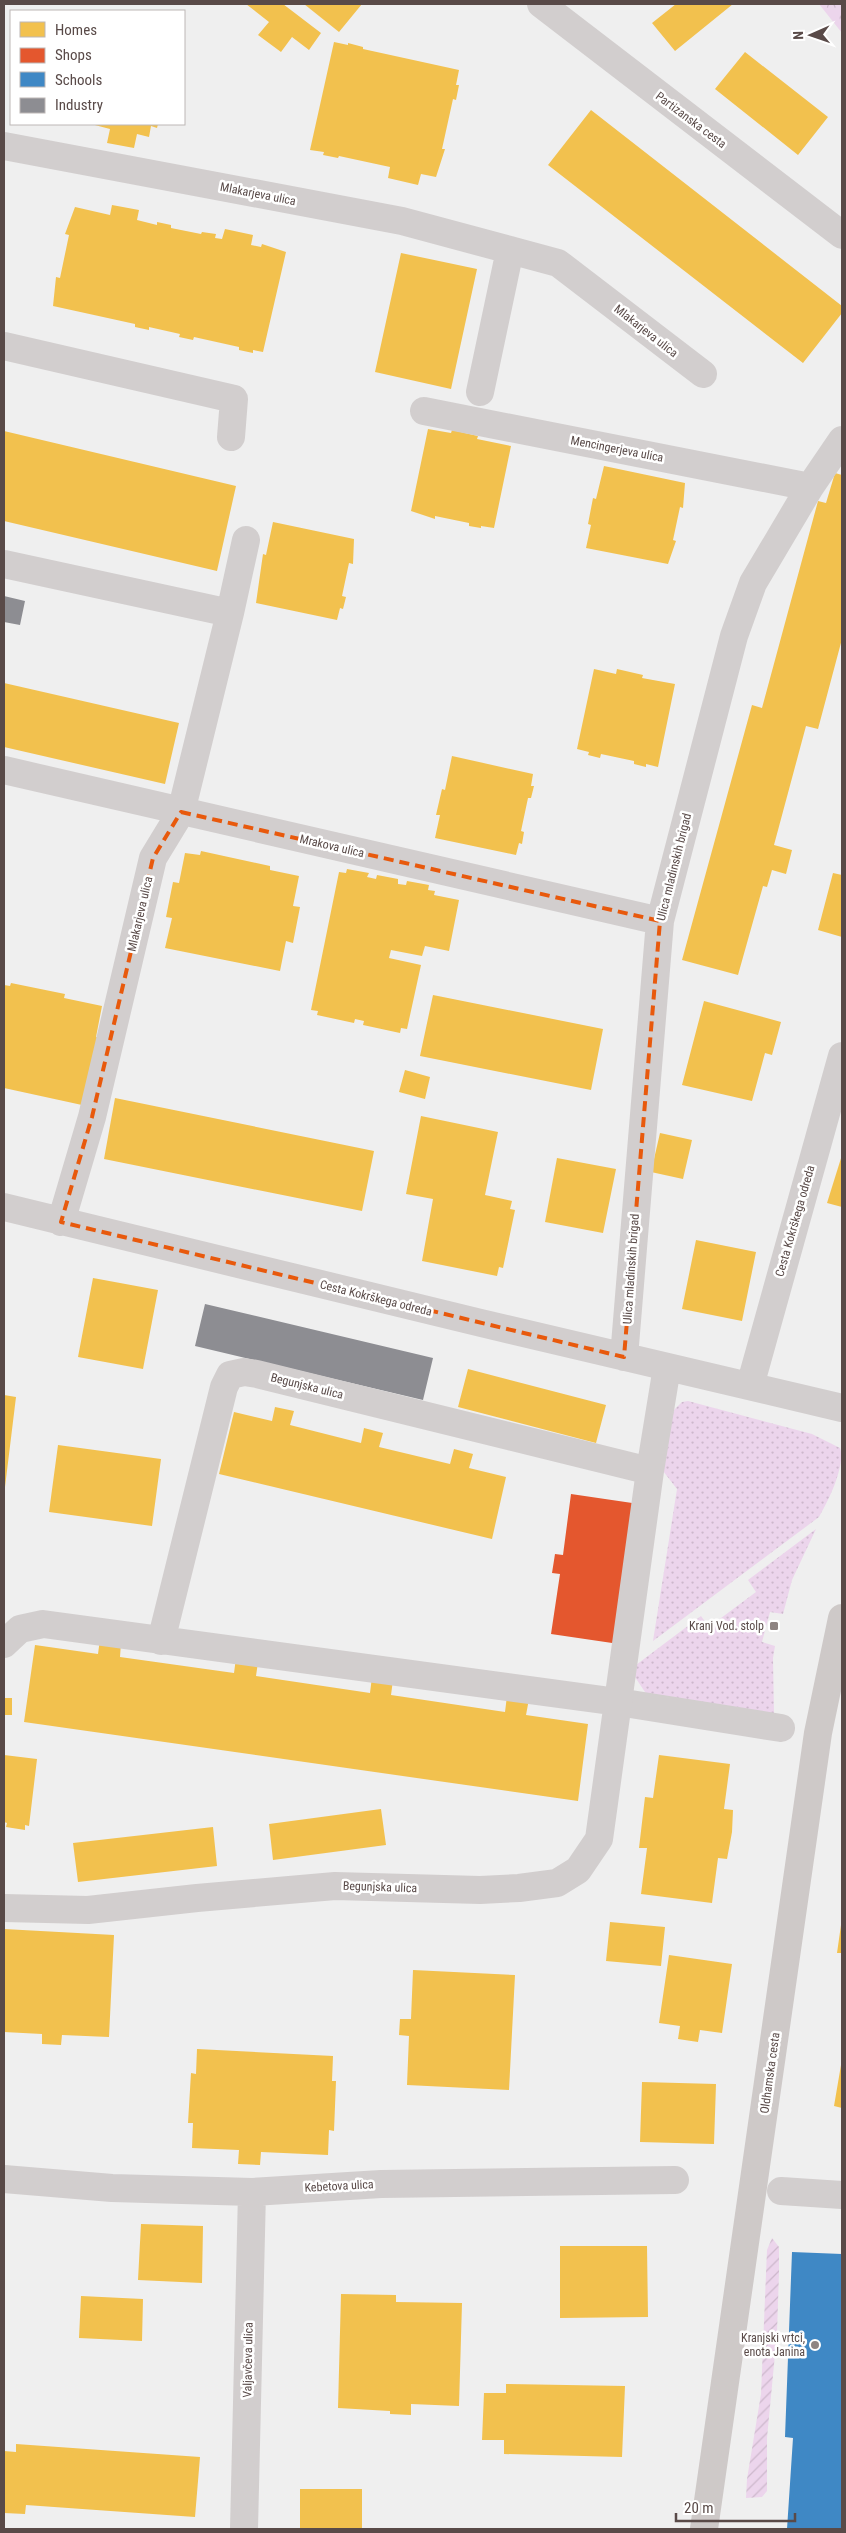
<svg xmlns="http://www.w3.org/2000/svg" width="846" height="2533" font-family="'Roboto Condensed',sans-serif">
<defs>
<pattern id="grass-dots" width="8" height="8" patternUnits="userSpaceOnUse" patternTransform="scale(1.25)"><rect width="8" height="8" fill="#ecd5ec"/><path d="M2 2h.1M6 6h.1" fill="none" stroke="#cdb8cc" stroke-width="1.8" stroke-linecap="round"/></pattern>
<pattern id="forest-crowns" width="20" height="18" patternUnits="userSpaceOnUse" patternTransform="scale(1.25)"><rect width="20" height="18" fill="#ecd5ec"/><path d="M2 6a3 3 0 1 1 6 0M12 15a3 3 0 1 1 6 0" fill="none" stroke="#cdb8cc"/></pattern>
<pattern id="garden-furrows" width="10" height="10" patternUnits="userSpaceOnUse" patternTransform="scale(1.25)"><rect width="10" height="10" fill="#ecd5ec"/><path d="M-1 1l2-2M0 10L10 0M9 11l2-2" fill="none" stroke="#cdb8cc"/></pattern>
</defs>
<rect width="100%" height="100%" fill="#efefef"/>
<path fill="url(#grass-dots)" d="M 688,1401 L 812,1434 L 840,1448 C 846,1465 828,1502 819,1517 L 653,1641 L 677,1489 L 663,1471 L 671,1422 L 674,1410 L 682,1402 Z
M 816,1529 L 792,1580 L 783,1614 L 770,1612 L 762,1642 L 775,1646 L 773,1658 L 774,1714 L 647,1695 L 635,1677 L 636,1665 L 701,1616 L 709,1627 L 756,1592 L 748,1580 Z"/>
<path fill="url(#forest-crowns)" d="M 819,4 L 842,4 L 842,33 Z"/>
<path fill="url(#garden-furrows)" d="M 772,2238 L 779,2247 L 779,2273 L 777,2333 L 767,2438 L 767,2491 L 762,2497 L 746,2498 L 747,2479 L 761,2394 L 767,2250 Z"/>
<path fill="#f2c14e" d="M 246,4 L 283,4 L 321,33 L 309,50 L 292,37 L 281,52 L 258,35 L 269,22 Z
M 304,4 L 362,4 L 339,32 Z
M 676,4 L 733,4 L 675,51 L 652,23 Z
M 334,42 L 348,45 L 348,43 L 363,47 L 363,49 L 459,70 L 456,85 L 459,85 L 456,100 L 453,99 L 442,149 L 445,149 L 436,177 L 421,174 L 418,185 L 388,178 L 390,167 L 339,156 L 338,158 L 323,155 L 324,152 L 310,150 Z
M 745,52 L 828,117 L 798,155 L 715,89 Z
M 591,110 L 842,306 L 842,313 L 803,363 L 548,165 Z
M 91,124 L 158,124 L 157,128 L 151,126 L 149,137 L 137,134 L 134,148 L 107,143 L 110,129 Z
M 112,205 L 139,210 L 137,220 L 157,225 L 157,222 L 171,225 L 171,228 L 201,234 L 202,232 L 216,234 L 215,238 L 222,239 L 225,229 L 253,235 L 251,245 L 261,247 L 262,244 L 286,252 L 263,352 L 253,350 L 253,353 L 239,350 L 239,347 L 194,337 L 193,340 L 179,337 L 180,334 L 149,327 L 149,330 L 135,327 L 135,324 L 53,306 L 56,277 L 60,278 L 69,235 L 65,234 L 75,207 L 110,215 Z
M 401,253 L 477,269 L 451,389 L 375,372 Z
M 428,429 L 451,433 L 452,430 L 478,436 L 477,439 L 511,446 L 494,528 L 481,526 L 481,528 L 469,526 L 469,523 L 435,516 L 435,519 L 411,511 Z
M 4,431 L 236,486 L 217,571 L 4,521 Z
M 604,466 L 685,483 L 683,508 L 680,507 L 673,540 L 676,541 L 668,564 L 586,548 L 591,525 L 588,524 L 593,498 L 596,499 Z
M 835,473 L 842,475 L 842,639 L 818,729 L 806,726 L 774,845 L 792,850 L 786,874 L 772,870 L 767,887 L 763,886 L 738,975 L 682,960 L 752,705 L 762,708 L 818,501 L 826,503 Z
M 273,522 L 354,539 L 353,564 L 349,563 L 342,596 L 346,597 L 343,609 L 340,608 L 337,620 L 256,603 L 263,554 L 266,555 Z
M 594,669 L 616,674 L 617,669 L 643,675 L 642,678 L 675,684 L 658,767 L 646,764 L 646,767 L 634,764 L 634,761 L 601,754 L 600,758 L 588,755 L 589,752 L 577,749 Z
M 4,683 L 179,723 L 165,784 L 4,747 Z
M 452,756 L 533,774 L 531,786 L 534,786 L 531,798 L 528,798 L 521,831 L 524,832 L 522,844 L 519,843 L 516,855 L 435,838 L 440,815 L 436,815 L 442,789 L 445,790 Z
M 201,851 L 270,866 L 270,870 L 299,876 L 293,906 L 300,907 L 293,943 L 286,941 L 280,971 L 165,948 L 172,918 L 166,917 L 173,882 L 179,883 L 185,853 L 200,855 Z
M 347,869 L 369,873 L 367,877 L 376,879 L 377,875 L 398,879 L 398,884 L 406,885 L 407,881 L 429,885 L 428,890 L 435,891 L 434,895 L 459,900 L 449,951 L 425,946 L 422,956 L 391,950 L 389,958 L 421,965 L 407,1029 L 401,1028 L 400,1033 L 363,1025 L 364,1021 L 355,1019 L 354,1023 L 317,1015 L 318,1011 L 311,1010 L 339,872 L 346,873 Z
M 833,873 L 842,875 L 842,937 L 818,930 Z
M 11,983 L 65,994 L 64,998 L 102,1006 L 96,1037 L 100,1038 L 82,1105 L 4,1088 L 4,985 L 10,986 Z
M 433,995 L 603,1029 L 591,1090 L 420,1056 Z
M 704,1001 L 781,1022 L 772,1055 L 765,1053 L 752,1101 L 682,1085 Z
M 405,1070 L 430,1077 L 425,1099 L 399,1092 Z
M 115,1098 L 374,1151 L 362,1211 L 104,1159 Z
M 421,1116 L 498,1132 L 485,1195 L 512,1201 L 510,1209 L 515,1210 L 503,1268 L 499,1267 L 497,1276 L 422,1261 L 433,1199 L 406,1194 Z
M 660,1133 L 692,1140 L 683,1179 L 651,1172 Z
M 842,1155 L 842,1207 L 827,1203 Z
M 557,1158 L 616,1169 L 603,1233 L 545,1222 Z
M 696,1240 L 756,1252 L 742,1321 L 682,1309 Z
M 93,1278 L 158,1290 L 143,1369 L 78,1357 Z
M 468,1369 L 606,1405 L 596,1443 L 458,1407 Z
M 4,1395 L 16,1397 L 5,1487 L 4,1487 Z
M 275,1407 L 294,1411 L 290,1425 L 361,1443 L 364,1428 L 383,1433 L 379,1447 L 450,1464 L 454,1449 L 473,1454 L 469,1468 L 506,1477 L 492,1539 L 219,1474 L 234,1412 L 272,1421 Z
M 58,1445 L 161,1459 L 152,1526 L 49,1512 Z
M 100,1639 L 121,1643 L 120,1657 L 234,1673 L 236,1658 L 258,1662 L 256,1676 L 370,1693 L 372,1677 L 393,1680 L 391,1695 L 505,1712 L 507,1696 L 529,1699 L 526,1715 L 588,1724 L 578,1801 L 24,1722 L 35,1645 L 98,1654 Z
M 4,1698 L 12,1698 L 12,1715 L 4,1715 Z
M 4,1755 L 37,1759 L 29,1826 L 25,1825 L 25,1830 L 6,1827 L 7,1823 L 4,1822 Z
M 659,1755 L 730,1764 L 724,1809 L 733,1810 L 732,1832 L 727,1859 L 718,1858 L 712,1903 L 641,1894 L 647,1848 L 639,1848 L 645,1797 L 653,1798 Z
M 381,1809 L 386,1845 L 273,1860 L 269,1824 Z
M 213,1827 L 217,1866 L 78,1882 L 73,1843 Z
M 610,1922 L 665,1927 L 661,1966 L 606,1961 Z
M 841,1925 L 842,1925 L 842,1953 L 837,1953 Z
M 4,1929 L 114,1935 L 109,2037 L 62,2035 L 61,2045 L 42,2044 L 42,2034 L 4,2032 Z
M 669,1955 L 732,1964 L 722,2033 L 700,2030 L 698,2042 L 678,2039 L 680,2026 L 659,2023 Z
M 413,1970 L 515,1975 L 509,2090 L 407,2085 L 409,2036 L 399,2035 L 400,2019 L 411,2019 Z
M 197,2049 L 333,2056 L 332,2081 L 336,2081 L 334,2131 L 329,2130 L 328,2155 L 261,2152 L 260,2165 L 238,2164 L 239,2150 L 192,2148 L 193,2123 L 188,2123 L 191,2073 L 196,2074 Z
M 841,2065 L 842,2065 L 842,2108 L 834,2106 Z
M 642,2082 L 716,2084 L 714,2144 L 640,2142 Z
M 141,2224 L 203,2226 L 202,2283 L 138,2280 Z
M 560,2246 L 647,2246 L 648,2317 L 560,2318 Z
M 341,2294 L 396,2295 L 396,2302 L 462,2303 L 459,2406 L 411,2404 L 411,2415 L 390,2414 L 390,2411 L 338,2408 Z
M 81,2296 L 143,2299 L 142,2341 L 79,2338 Z
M 506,2384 L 625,2386 L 622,2457 L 504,2454 L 504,2440 L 482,2440 L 484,2393 L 506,2393 Z
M 16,2444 L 200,2457 L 195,2517 L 26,2505 L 25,2514 L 4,2513 L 4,2451 L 16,2452 Z
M 300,2489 L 362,2489 L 362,2529 L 300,2529 Z"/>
<path fill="#e4572e" d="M 571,1494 L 639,1504 L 619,1644 L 551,1634 L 560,1574 L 552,1573 L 555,1554 L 563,1555 Z"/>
<path fill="#3f88c5" d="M 792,2252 L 842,2254 L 842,2529 L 787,2529 L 793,2438 L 785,2437 Z"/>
<path fill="#8d8d92" d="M 4,596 L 25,601 L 20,625 L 4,622 Z
M 205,1304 L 433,1358 L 423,1400 L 195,1346 Z"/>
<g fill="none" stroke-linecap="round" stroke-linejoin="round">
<path stroke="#d2cece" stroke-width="28" d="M 618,1702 L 781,1728"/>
<path stroke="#d2cece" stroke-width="28" d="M 541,4 L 842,235
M 4,146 L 402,221 L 558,263 L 703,374
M 4,346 L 234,399 L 231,437
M 480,392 L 510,250
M 424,411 L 810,487
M 4,564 L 230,613 L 181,812 L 153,858 L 92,1117 L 61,1222
M 230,613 L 246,540
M 4,770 L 660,921
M 4,1207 L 481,1323 L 842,1408
M 624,1357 L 660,921 L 734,636 L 753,583 L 810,487 L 842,440
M 750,1386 L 842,1056
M 161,1641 L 224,1387 L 230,1375 L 244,1372 L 257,1374 L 650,1471
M 4,1644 L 20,1629 L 43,1624 L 618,1702
M 4,1908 L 88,1910 L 197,1898 L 335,1886 L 480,1890 L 519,1888 L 557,1883 L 578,1870 L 599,1839 L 650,1471 L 667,1367
M 4,2179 L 112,2188 L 252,2192 L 381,2184 L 675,2180
M 781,2191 L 842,2195
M 244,2529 L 252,2192"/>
<path stroke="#cec9c8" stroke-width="28" d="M 704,2529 L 818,1733 L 842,1618"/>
</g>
<path fill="none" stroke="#e8590c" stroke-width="4" stroke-dasharray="10 6" stroke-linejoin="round" d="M 181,812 L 660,921 L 624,1357 L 61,1222 L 92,1117 L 153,858 Z"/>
<g fill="#8e8482" stroke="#fff" stroke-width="2">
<rect x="769" y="1621" width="10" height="10" rx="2.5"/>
<circle cx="815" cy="2345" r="5"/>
</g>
<g text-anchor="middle" stroke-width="5" stroke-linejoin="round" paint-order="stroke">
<g font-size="12" fill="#594a48" stroke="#fff">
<text transform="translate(691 120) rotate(37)" y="4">Partizanska cesta</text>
<text transform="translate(258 194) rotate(11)" y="4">Mlakarjeva ulica</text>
<text transform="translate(646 331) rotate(38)" y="4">Mlakarjeva ulica</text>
<text transform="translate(617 449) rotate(11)" y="4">Mencingerjeva ulica</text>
<text transform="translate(332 846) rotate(13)" y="4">Mrakova ulica</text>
<text transform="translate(674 867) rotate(-76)" y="4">Ulica mladinskih brigad</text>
<text transform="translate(140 914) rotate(-77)" y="4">Mlakarjeva ulica</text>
<text transform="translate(795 1221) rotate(-74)" y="4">Cesta Kokrškega odreda</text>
<text transform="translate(631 1269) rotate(-86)" y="4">Ulica mladinskih brigad</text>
<text transform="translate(376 1298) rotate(14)" y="4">Cesta Kokrškega odreda</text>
<text transform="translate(307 1386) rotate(14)" y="4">Begunjska ulica</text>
<text transform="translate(380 1887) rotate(2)" y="4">Begunjska ulica</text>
<text transform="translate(770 2073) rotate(-82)" y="4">Oldhamska cesta</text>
<text transform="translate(339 2186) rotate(-3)" y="4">Kebetova ulica</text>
<text transform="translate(248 2360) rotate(-89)" y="4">Valjavčeva ulica</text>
</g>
<g font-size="12" fill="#594a48" stroke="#fff" text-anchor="end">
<text x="764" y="1630">Kranj Vod. stolp</text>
<text x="805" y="2342">Kranjski vrtci,<tspan x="805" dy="14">enota Janina</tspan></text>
</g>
</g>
<rect width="846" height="2533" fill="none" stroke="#594a48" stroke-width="10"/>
<rect x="10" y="10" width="175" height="115" fill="#ffffff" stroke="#bdb7b6"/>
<rect x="20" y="22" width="25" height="15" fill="#f2c14e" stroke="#bdb7b6"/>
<text x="55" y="35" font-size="15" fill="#594a48">Homes</text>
<rect x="20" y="48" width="25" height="15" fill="#e4572e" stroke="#bdb7b6"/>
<text x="55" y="60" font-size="15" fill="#594a48">Shops</text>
<rect x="20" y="72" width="25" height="15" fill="#3f88c5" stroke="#bdb7b6"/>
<text x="55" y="85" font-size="15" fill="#594a48">Schools</text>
<rect x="20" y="98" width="25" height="15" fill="#8d8d92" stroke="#bdb7b6"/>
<text x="55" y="110" font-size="15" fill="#594a48">Industry</text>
<g transform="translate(811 35) rotate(268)" stroke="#ffffff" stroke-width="4" paint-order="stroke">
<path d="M0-4L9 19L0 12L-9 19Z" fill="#594a48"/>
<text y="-8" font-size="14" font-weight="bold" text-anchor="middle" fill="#594a48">N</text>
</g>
<path d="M676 2513v8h119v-8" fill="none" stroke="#594a48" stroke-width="2.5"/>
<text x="684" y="2513" font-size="15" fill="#594a48" stroke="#ffffff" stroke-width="4" paint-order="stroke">20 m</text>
</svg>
